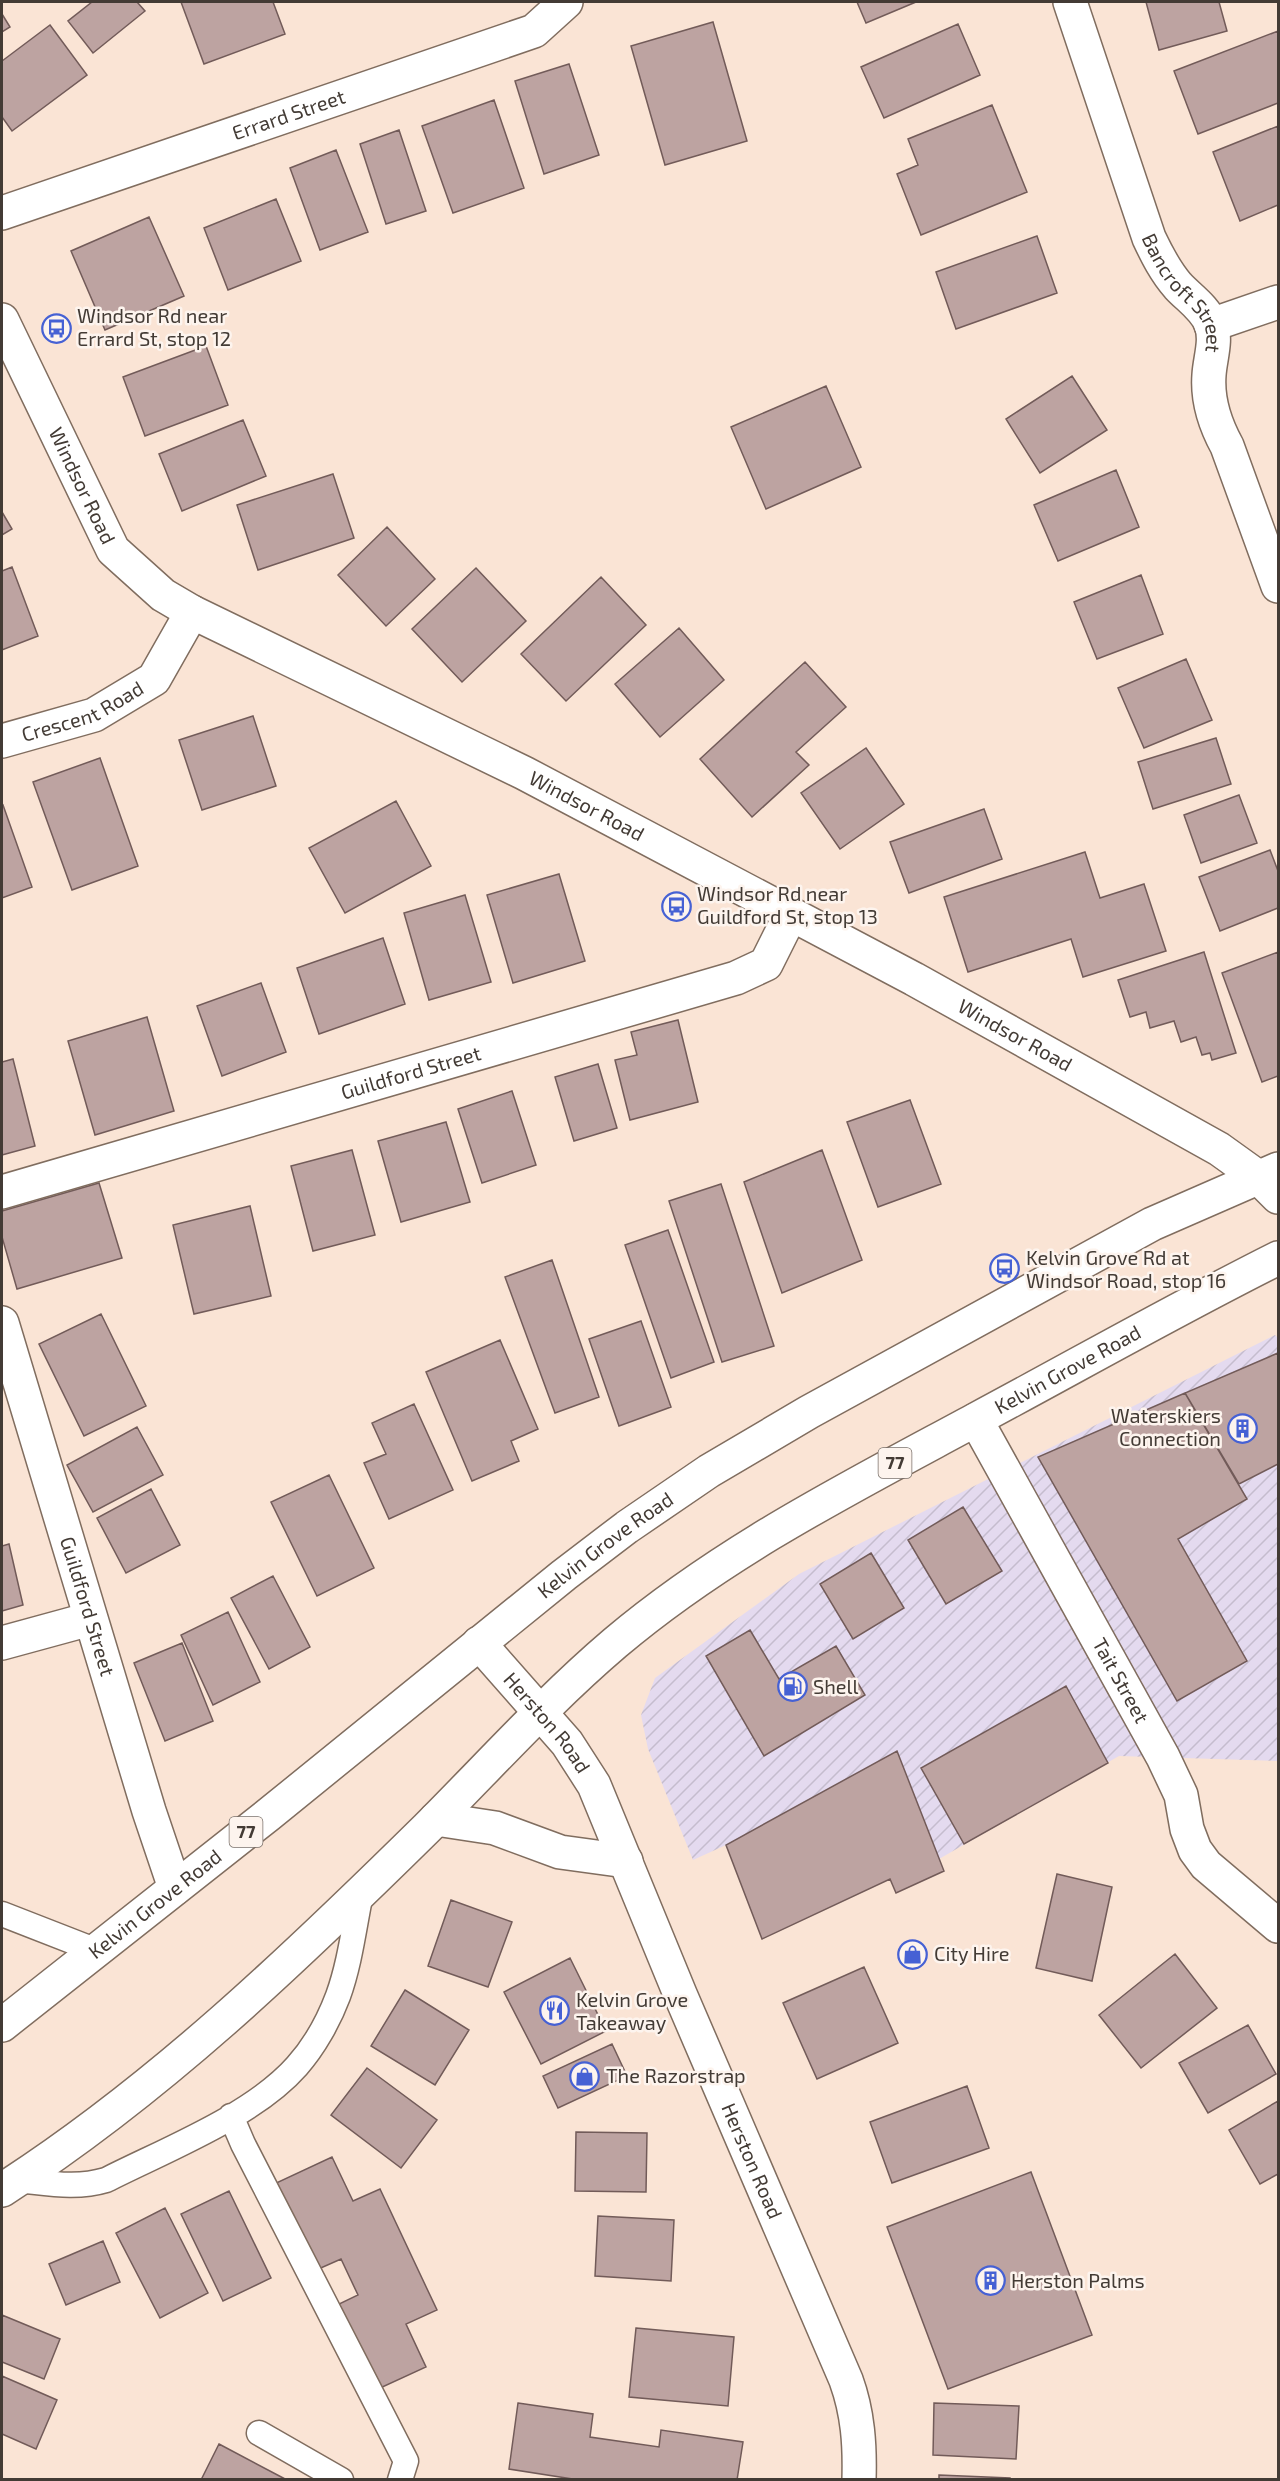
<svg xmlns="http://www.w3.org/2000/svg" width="1280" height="2481" font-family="'Exo 2',sans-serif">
<defs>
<pattern id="industrial-furrows" width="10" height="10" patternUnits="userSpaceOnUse" patternTransform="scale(1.5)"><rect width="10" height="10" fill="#e4daef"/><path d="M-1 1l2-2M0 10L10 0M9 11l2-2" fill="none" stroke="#c5bcce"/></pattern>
</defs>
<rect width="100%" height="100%" fill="#fae4d5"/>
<path fill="url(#industrial-furrows)" d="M 1275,1335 L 1278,1338 L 1278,1761 L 1119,1756 L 939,1859 L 897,1751 L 726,1845 L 693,1860 L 648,1749 L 641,1715 L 655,1678 L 799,1574 Z"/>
<path fill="#bda3a1" stroke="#725b59" stroke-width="1.5" d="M 92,2 L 137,2 L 145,11 L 93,53 L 68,21 Z
M 181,2 L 273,2 L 285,34 L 204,64 Z
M 857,2 L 916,2 L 866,23 Z
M 1146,2 L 1219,2 L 1227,31 L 1159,50 Z
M 2,14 L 10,27 L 2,32 Z
M 713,22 L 747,141 L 665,165 L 631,46 Z
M 958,24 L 980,75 L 884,118 L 861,67 Z
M 50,25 L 87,75 L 12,131 L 2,117 L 2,61 Z
M 1278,31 L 1278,103 L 1198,134 L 1174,71 Z
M 569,64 L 599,155 L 544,174 L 515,81 Z
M 494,100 L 524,188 L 453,213 L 422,126 Z
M 992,105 L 1027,192 L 921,235 L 897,174 L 918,165 L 908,139 Z
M 1278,126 L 1278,205 L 1240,221 L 1213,152 Z
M 399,130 L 426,211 L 386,224 L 360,144 Z
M 336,150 L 368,232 L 320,250 L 290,168 Z
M 276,199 L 301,261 L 228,290 L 204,228 Z
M 149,217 L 184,296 L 105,330 L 71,251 Z
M 1037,236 L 1057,293 L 956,329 L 936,272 Z
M 206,346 L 228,405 L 145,436 L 123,377 Z
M 1072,376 L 1107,430 L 1040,473 L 1006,419 Z
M 826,386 L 861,467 L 766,509 L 731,427 Z
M 243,420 L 266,476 L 182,511 L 159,454 Z
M 1116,470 L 1139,527 L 1058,561 L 1034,505 Z
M 333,474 L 354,538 L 258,570 L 237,505 Z
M 2,512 L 12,529 L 2,535 Z
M 387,527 L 435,579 L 386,626 L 338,575 Z
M 12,567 L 38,636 L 2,650 L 2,571 Z
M 476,568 L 526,621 L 462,682 L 412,629 Z
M 1141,575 L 1163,634 L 1097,659 L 1074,602 Z
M 601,577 L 646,625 L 566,701 L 521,654 Z
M 679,628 L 724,680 L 660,737 L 615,684 Z
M 1186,659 L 1212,720 L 1144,748 L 1118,688 Z
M 805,662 L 846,707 L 796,752 L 809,765 L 752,817 L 700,759 Z
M 253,716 L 276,786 L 202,810 L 179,740 Z
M 1216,738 L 1231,784 L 1153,809 L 1138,762 Z
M 866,748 L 904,804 L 840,849 L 801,793 Z
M 100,758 L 138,866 L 72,890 L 33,782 Z
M 1239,795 L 1257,843 L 1201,863 L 1184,815 Z
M 396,801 L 431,866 L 345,913 L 309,848 Z
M 3,805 L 32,887 L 2,898 L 2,806 Z
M 984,809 L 1002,859 L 909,893 L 890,842 Z
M 1270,850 L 1278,871 L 1278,908 L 1220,931 L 1199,877 Z
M 1085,852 L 1100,898 L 1144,884 L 1166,951 L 1083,977 L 1071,939 L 968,972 L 944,897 Z
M 559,874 L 585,961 L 513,983 L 487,895 Z
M 465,895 L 491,982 L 429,1000 L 404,913 Z
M 383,938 L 405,1004 L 319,1034 L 297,968 Z
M 1204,952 L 1236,1053 L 1212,1060 L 1210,1053 L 1202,1055 L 1196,1037 L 1181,1042 L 1174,1021 L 1150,1028 L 1146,1012 L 1130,1017 L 1118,980 Z
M 1278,952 L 1278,1076 L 1262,1082 L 1222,973 Z
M 261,983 L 286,1052 L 222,1076 L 197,1006 Z
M 147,1017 L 174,1111 L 95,1135 L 68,1041 Z
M 678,1020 L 698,1102 L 630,1120 L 615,1060 L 637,1055 L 631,1032 Z
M 13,1059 L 35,1146 L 2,1155 L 2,1062 Z
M 598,1064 L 617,1128 L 574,1141 L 555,1077 Z
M 512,1091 L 536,1165 L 482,1183 L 458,1109 Z
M 910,1100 L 941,1184 L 878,1207 L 847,1122 Z
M 446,1122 L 470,1202 L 401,1222 L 378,1141 Z
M 352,1150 L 375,1235 L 313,1251 L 291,1166 Z
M 822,1150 L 862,1260 L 782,1293 L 744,1182 Z
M 99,1183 L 122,1258 L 17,1289 L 2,1237 L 2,1211 Z
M 721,1184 L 774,1346 L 722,1362 L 669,1201 Z
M 250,1206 L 271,1296 L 194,1314 L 173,1225 Z
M 668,1230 L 714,1362 L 671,1378 L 625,1245 Z
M 552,1260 L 599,1397 L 555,1413 L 505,1277 Z
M 101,1314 L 146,1406 L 84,1436 L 39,1344 Z
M 641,1321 L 671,1407 L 619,1426 L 589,1339 Z
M 500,1340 L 538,1429 L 511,1441 L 519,1461 L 472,1481 L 426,1372 Z
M 1278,1353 L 1278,1464 L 1239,1484 L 1185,1393 Z
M 1185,1393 L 1247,1499 L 1178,1539 L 1247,1661 L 1177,1701 L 1038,1457 Z
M 414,1404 L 453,1490 L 389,1519 L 364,1463 L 386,1454 L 372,1423 Z
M 137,1427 L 163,1475 L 93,1512 L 67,1465 Z
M 329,1475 L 374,1568 L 317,1596 L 271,1502 Z
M 151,1489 L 180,1545 L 126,1573 L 97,1518 Z
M 963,1507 L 1002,1571 L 946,1604 L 908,1540 Z
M 9,1544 L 23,1605 L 2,1611 L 2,1546 Z
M 871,1553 L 904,1608 L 853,1639 L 820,1584 Z
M 273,1576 L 310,1647 L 269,1669 L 231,1598 Z
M 228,1612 L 260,1682 L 213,1705 L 181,1635 Z
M 750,1630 L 779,1679 L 836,1646 L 865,1695 L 764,1756 L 706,1656 Z
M 182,1643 L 213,1721 L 165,1741 L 134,1663 Z
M 1066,1686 L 1108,1763 L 964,1844 L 921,1768 Z
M 897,1751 L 944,1871 L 896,1893 L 890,1879 L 762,1939 L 726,1845 Z
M 1057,1874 L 1112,1887 L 1092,1981 L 1036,1968 Z
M 451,1900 L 512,1922 L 488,1987 L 428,1966 Z
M 1175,1954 L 1217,2008 L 1141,2068 L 1099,2015 Z
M 570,1958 L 606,2031 L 541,2064 L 504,1992 Z
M 864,1967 L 898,2043 L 817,2079 L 783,2003 Z
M 405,1990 L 469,2030 L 435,2085 L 371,2046 Z
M 1248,2025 L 1276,2074 L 1208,2113 L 1179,2063 Z
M 612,2044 L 627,2076 L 558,2108 L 543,2076 Z
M 367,2068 L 437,2120 L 401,2168 L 331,2115 Z
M 967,2086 L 989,2148 L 892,2183 L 870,2122 Z
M 1278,2101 L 1278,2174 L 1260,2184 L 1229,2130 Z
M 576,2132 L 647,2133 L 646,2192 L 575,2191 Z
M 332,2157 L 353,2201 L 380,2189 L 437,2310 L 406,2324 L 426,2367 L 378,2389 L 339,2304 L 358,2295 L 341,2259 L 314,2271 L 274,2184 Z
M 1031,2172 L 1092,2335 L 948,2389 L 887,2227 Z
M 229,2191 L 271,2278 L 223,2301 L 181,2214 Z
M 165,2208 L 208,2293 L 160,2318 L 116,2233 Z
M 598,2216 L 674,2220 L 671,2281 L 595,2276 Z
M 103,2241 L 120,2282 L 66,2305 L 49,2264 Z
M 2,2315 L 60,2339 L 44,2379 L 2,2362 Z
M 636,2328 L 734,2337 L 728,2406 L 629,2397 Z
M 2,2376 L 57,2400 L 36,2449 L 2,2434 Z
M 518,2403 L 593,2414 L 590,2437 L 659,2447 L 661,2430 L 743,2442 L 737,2480 L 579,2480 L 509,2469 Z
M 934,2403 L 1019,2406 L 1016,2459 L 933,2455 Z
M 219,2444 L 287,2480 L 201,2480 Z
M 939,2475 L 1010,2478 L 1010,2480 L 939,2480 Z"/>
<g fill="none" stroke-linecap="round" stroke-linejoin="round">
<defs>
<path id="service" d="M 2,1914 L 97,1951
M 231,2116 L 243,2144 L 406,2461 L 400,2480
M 17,2180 C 48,2183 76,2189 106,2180 C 165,2150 253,2116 297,2066 C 314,2047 329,2020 338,1996 C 350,1963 354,1927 361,1893
M 259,2433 L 341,2480"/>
<g id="minor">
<path id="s1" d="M 1070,2 L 1149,238 C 1157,255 1165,271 1178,286 C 1189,298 1205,308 1211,324 C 1217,341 1210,358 1209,375 C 1207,401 1215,424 1227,446 L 1278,586"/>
<path id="s2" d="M 2,213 L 534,31 L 566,2"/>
<path d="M 1211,325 L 1278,302"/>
<path id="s3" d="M 2,741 L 94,715 L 154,679 L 192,612"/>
<path id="s4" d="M 2,1192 L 736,978 L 766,964 L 791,914"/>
<path id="s5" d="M 2,1323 L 149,1811 L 175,1888"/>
<path id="s6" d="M 976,1420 L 1163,1757 L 1181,1795 L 1187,1829 L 1195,1850 L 1206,1865 L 1278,1926"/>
<path d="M 2,1643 L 90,1619"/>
</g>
<g id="secondary">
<path id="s7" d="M 2,320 L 113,550 L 163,595 L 192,612 L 524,773 L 914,979 L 1219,1149 L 1258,1177 L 1278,1197"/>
<path id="s8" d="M 479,1643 L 567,1743 L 594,1785 L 680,1994 L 846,2380 C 858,2413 860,2445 859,2480"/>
</g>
<g id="primary">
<path d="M 436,1819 L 495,1828 L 560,1852 L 626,1861"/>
<path id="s9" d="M 2,2025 L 268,1815 L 564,1575 L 627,1527 L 709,1471 L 809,1412 L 1152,1224 L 1278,1169"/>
<path id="s10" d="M 2,2190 C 159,2089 294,1959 427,1828 C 489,1766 548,1700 615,1643 C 724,1551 851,1487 975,1420 C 1076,1366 1176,1309 1278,1258"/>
</g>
</defs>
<use href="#service" stroke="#806d5f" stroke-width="27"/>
<use href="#minor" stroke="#806d5f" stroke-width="36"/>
<use href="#secondary" stroke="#806d5f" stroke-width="36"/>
<use href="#primary" stroke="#806d5f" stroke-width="36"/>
<use href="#service" stroke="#fff" stroke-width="24"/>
<use href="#minor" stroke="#fff" stroke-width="33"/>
<use href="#secondary" stroke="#fff" stroke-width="33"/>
<use href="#primary" stroke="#fff" stroke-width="33"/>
</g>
<defs>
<symbol id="bus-ring" viewBox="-11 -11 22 22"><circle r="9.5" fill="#fdf4ee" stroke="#4661d4" stroke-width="1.5"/><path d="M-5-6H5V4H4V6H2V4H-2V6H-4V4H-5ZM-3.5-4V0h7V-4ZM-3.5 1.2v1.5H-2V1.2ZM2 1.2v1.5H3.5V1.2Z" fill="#4661d4"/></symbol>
<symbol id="building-ring" viewBox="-11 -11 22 22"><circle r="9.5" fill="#fdf4ee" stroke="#4661d4" stroke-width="1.5"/><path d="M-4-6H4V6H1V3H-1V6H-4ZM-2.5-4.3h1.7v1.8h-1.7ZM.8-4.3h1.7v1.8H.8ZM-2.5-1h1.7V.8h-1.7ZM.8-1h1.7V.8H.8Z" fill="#4661d4"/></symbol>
<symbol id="fuel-ring" viewBox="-11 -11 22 22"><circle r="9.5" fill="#fdf4ee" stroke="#4661d4" stroke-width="1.5"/><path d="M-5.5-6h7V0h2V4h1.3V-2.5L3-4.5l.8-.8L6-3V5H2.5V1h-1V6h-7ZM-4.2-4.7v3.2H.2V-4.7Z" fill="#4661d4"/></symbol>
<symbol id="shop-ring" viewBox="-11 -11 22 22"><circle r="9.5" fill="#fdf4ee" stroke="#4661d4" stroke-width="1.5"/><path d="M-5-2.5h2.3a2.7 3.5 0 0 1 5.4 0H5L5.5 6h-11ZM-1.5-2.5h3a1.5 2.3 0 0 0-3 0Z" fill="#4661d4"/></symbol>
<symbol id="restaurant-ring" viewBox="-11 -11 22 22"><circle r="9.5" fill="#fdf4ee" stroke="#4661d4" stroke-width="1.5"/><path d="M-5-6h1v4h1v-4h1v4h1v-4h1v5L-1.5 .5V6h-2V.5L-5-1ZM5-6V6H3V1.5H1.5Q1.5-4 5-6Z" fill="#4661d4"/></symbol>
</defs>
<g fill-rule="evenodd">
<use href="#bus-ring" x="40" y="312" width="33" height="33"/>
<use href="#bus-ring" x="660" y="890" width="33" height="33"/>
<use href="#bus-ring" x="988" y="1252" width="33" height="33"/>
<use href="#building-ring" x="1226" y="1412" width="33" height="33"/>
<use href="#fuel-ring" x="776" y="1670" width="33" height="33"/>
<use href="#shop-ring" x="896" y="1938" width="33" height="33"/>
<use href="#restaurant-ring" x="538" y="1994" width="33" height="33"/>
<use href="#shop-ring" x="568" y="2060" width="33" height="33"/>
<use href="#building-ring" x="974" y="2264" width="33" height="33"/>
</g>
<g text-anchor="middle" stroke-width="5" stroke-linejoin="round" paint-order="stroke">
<g fill="#fdf4ee" stroke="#7b726c" stroke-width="1.5">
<rect x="878.5" y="1448" width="33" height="30" rx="4.5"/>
<rect x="229.5" y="1817" width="33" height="30" rx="4.5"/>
</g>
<g font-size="18" font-weight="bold" fill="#433b35">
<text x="895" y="1469">77</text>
<text x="246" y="1838">77</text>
</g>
<g font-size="20" fill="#433b35" stroke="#fdf4ee">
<text dy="7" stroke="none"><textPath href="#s2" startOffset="303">Errard Street</textPath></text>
<text dy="7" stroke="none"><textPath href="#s1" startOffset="315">Bancroft Street</textPath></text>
<text dy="7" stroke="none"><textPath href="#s7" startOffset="184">Windsor Road</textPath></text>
<text dy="7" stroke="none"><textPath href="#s3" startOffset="86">Crescent Road</textPath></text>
<text dy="7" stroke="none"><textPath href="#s7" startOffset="796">Windsor Road</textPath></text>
<text dy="7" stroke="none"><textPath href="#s7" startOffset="1282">Windsor Road</textPath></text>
<text dy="7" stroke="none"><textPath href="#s4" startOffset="426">Guildford Street</textPath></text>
<text dy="7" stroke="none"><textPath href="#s10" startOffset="1353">Kelvin Grove Road</textPath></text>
<text dy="7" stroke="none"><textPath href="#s9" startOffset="771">Kelvin Grove Road</textPath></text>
<text dy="7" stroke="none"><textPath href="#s5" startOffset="296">Guildford Street</textPath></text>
<text dy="7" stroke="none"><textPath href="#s6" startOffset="298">Tait Street</textPath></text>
<text dy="7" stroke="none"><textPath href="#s8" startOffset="105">Herston Road</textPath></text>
<text dy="7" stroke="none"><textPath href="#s9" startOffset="195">Kelvin Grove Road</textPath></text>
<text dy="7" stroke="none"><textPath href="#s8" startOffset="591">Herston Road</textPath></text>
</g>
<g font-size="20" fill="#433b35" stroke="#fdf4ee" text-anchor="start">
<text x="77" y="323">Windsor Rd near<tspan x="77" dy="23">Errard St, stop 12</tspan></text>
<text x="697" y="901">Windsor Rd near<tspan x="697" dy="23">Guildford St, stop 13</tspan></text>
<text x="1026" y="1265">Kelvin Grove Rd at<tspan x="1026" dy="23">Windsor Road, stop 16</tspan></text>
<text x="1221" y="1423" text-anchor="end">Waterskiers<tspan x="1221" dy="23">Connection</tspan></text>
<text x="813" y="1694">Shell</text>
<text x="934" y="1961">City Hire</text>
<text x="576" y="2007">Kelvin Grove<tspan x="576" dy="23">Takeaway</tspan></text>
<text x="606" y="2083">The Razorstrap</text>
<text x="1011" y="2288">Herston Palms</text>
</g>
</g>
<rect width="1280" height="2481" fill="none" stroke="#433b35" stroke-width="6"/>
</svg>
